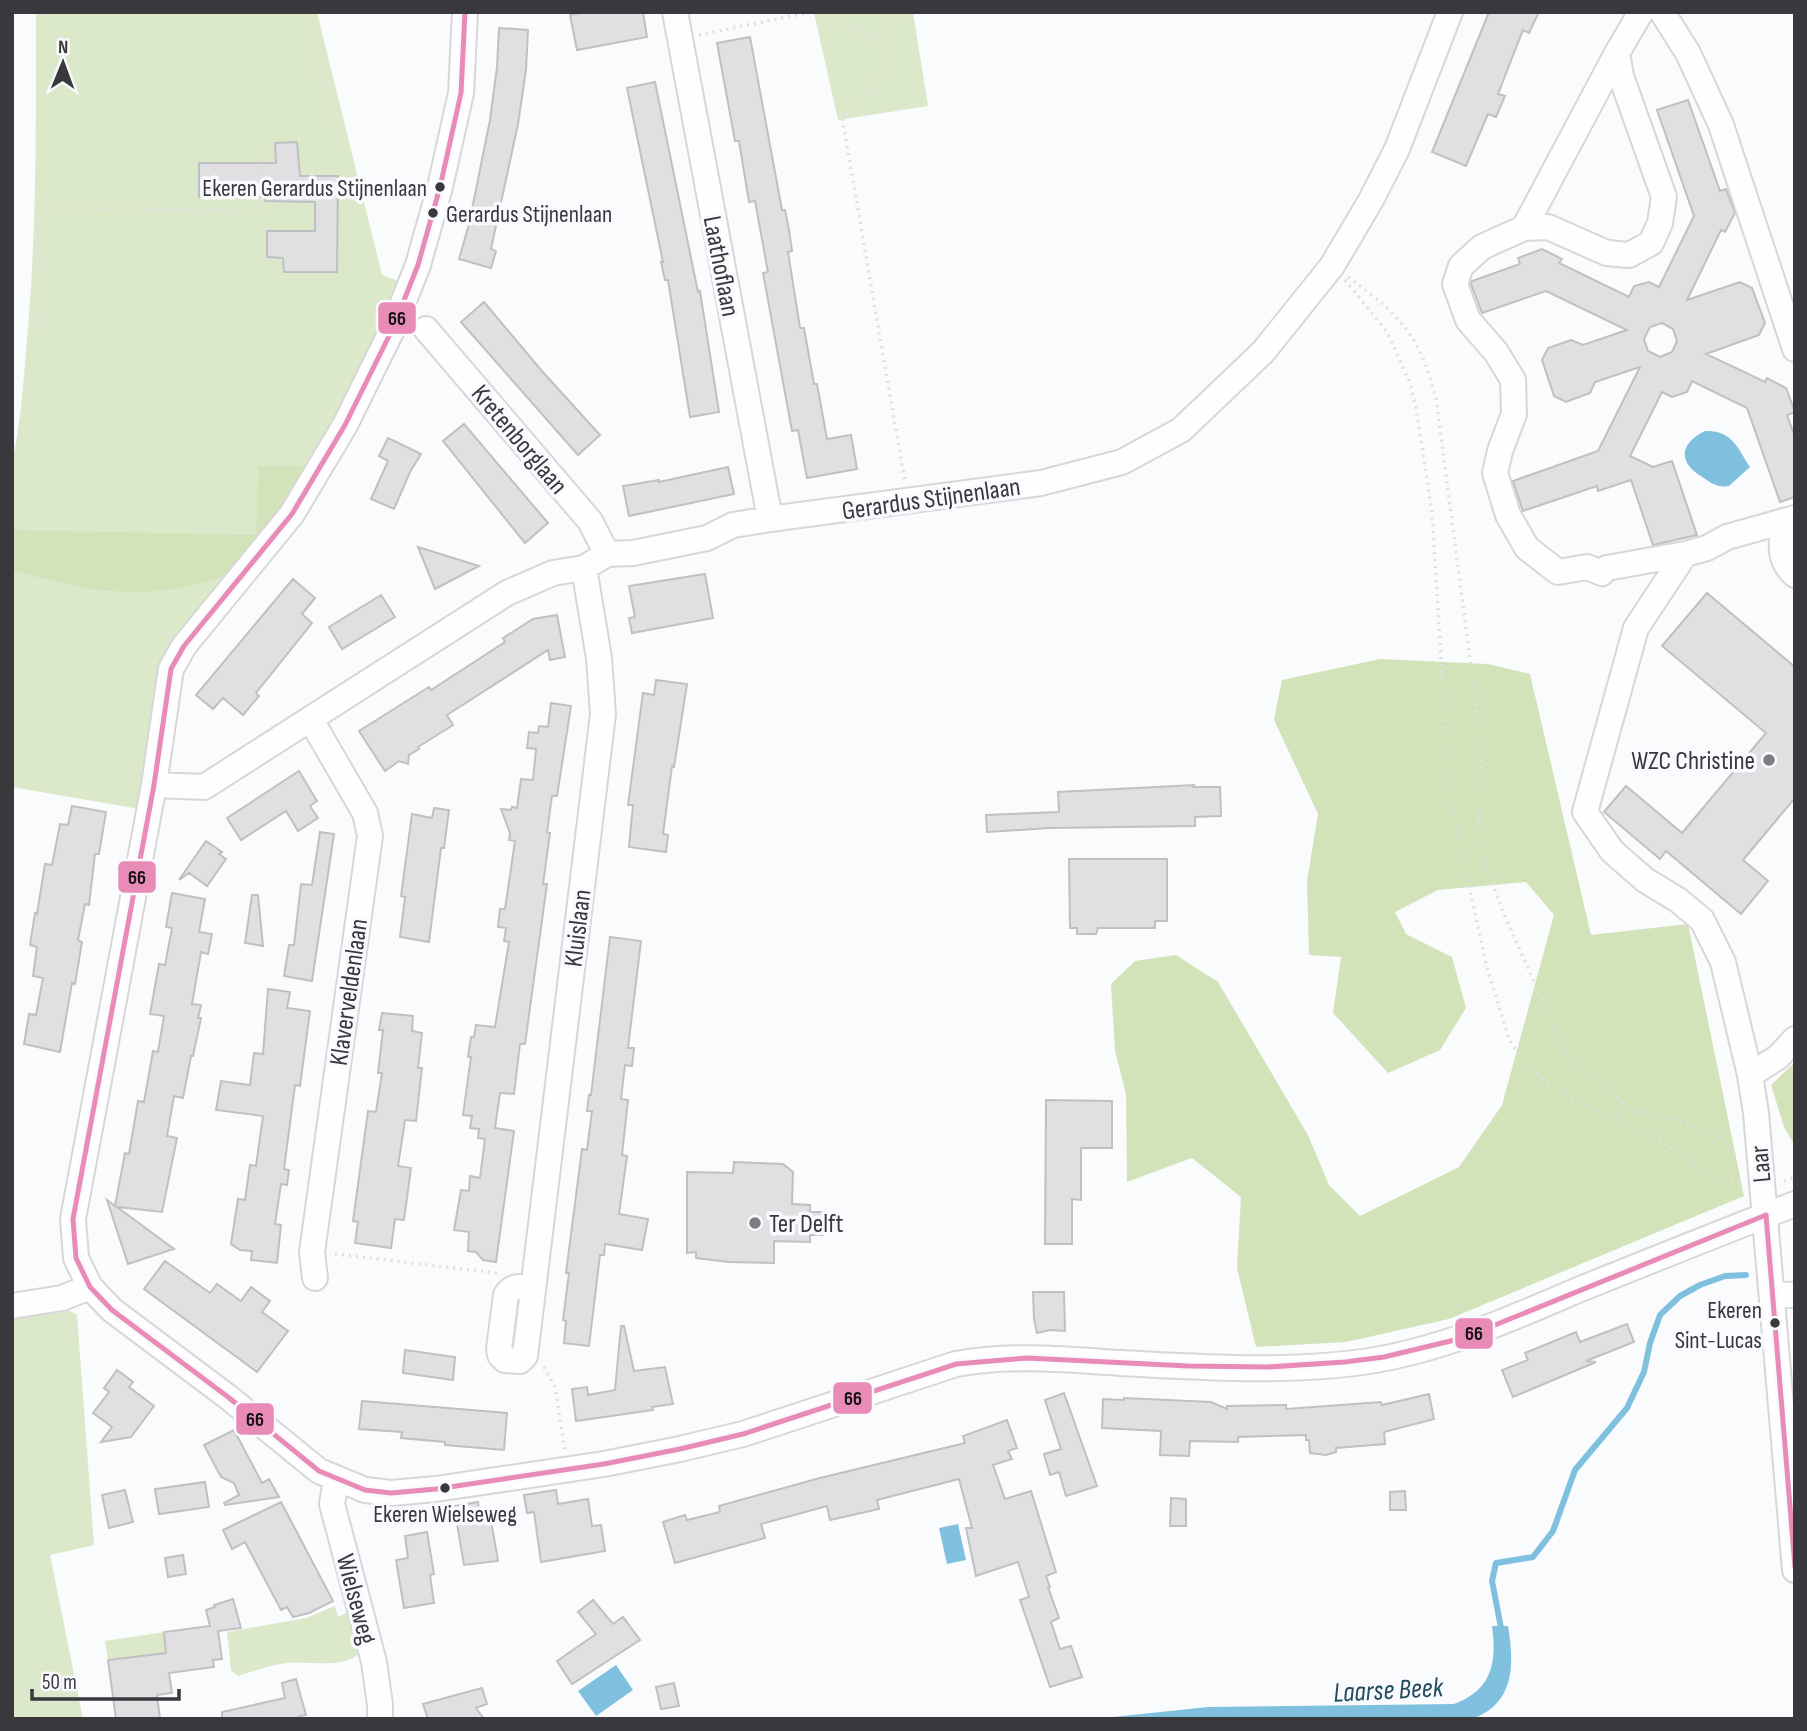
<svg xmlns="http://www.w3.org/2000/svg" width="1807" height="1731" font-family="'Sofia Sans Condensed',sans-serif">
<rect width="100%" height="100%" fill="#fafbfd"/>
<path fill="#dbe8c9" d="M 36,12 L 317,12 L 382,275 L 402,282 L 347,402 L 239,572 L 180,633 L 139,809 L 12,787 L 12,466 C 20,424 24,381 27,339 C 37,230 36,121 36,12 Z
M 819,12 L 913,12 L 928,106 L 838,120 L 814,13 Z
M 65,1308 L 77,1315 L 94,1545 L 50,1555 L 83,1719 L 12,1719 L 12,1316 Z
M 335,1606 L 338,1617 L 355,1608 L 363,1650 C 345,1671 311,1660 287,1663 C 270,1665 254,1671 238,1676 L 231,1670 L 227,1632 L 306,1618 Z
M 164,1632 L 166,1653 L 108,1660 L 105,1641 Z"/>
<path fill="#d2e3ba" d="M 259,466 L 309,466 L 239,572 C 215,578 190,587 166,590 C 112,597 63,585 12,570 L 12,530 L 256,535 Z
M 1380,659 L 1488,664 L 1530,674 L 1591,935 L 1688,924 L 1744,1196 L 1449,1319 L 1346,1342 L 1256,1347 L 1237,1268 L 1241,1197 L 1192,1158 L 1127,1182 L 1126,1094 L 1115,1051 L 1111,984 L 1135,961 L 1176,955 L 1218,982 L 1308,1135 L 1329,1185 L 1360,1216 L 1459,1167 L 1502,1105 L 1554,915 L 1526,882 L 1438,890 L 1395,912 L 1406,934 L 1452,957 L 1466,1008 L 1440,1050 L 1388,1073 L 1333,1013 L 1341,957 L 1309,955 L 1307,881 L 1318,814 L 1274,720 L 1282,680 Z
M 1795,1062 L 1795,1146 L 1784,1127 L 1771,1085 Z"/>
<path fill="#7fc0de" d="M 1705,431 C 1732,430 1737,447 1750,467 L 1729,486 C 1718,488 1711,483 1702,477 C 1678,462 1679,444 1705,431 Z
M 958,1524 L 966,1560 L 947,1564 L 939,1528 Z
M 1492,1626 L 1508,1626 C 1514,1663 1516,1703 1472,1719 L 1094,1719 L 1208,1707 L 1454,1704 C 1492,1690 1497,1663 1492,1626 Z
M 616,1665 L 633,1690 L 596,1716 L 578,1691 Z"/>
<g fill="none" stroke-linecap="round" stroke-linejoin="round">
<path stroke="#7fc0de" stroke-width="6" d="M 1502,1633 L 1492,1581 L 1496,1563 L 1533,1557 L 1553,1531 L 1575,1470 L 1627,1408 L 1644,1372 L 1650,1343 L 1660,1315 L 1680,1296 L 1700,1285 L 1725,1276 L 1746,1275"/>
</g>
<path fill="#e0e0e3" stroke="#bfc0c2" stroke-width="2" fill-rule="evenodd" d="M 585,12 L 643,12 L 647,37 L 577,50 L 570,15 Z
M 1489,12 L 1539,12 L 1529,33 L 1523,30 L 1498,94 L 1505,96 L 1496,117 L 1488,114 L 1466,166 L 1432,152 Z
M 499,28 L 528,30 L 526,70 L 518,124 L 491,249 L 496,251 L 491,268 L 459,259 L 469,224 L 490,120 L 497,67 Z
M 750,37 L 782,210 L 785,210 L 789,230 L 792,251 L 788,252 L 800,328 L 804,328 L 814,384 L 817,384 L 827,439 L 851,435 L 857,469 L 807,478 L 798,430 L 792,431 L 763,273 L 768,272 L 755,201 L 749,202 L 739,141 L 735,141 L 717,43 Z
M 655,82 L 698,292 L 700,291 L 719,412 L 690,417 L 668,280 L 665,280 L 661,262 L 663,262 L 627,88 Z
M 1688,100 L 1720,191 L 1726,189 L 1735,213 L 1725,232 L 1721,230 L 1687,300 L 1740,282 L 1752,288 L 1765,323 L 1759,335 L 1706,354 L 1765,382 L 1767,378 L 1786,388 L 1795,412 L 1787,415 L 1795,437 L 1795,497 L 1780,502 L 1747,408 L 1692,381 L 1687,392 L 1672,397 L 1662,392 L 1630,456 L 1653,467 L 1672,461 L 1697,535 L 1653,545 L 1631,480 L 1598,491 L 1597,486 L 1523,511 L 1513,481 L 1598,451 L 1640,367 L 1595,382 L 1590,393 L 1566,402 L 1554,396 L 1542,360 L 1548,348 L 1571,340 L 1583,345 L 1627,330 L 1546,291 L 1482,313 L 1471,284 L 1472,281 L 1520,264 L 1518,258 L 1542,249 L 1562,259 L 1559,263 L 1629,297 L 1634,286 L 1649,282 L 1659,287 L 1694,216 L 1657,110 ZM 1662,323 L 1673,329 L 1677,341 L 1672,352 L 1660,357 L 1648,351 L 1644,339 L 1650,327 Z
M 297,142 L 300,176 L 338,176 L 337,272 L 284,272 L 283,258 L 267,257 L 267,231 L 315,231 L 315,202 L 265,201 L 265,197 L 199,197 L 199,163 L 276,163 L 275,143 Z
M 484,302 L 541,370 L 600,435 L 578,455 L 461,322 Z
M 464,424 L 548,523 L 525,543 L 443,441 Z
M 388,438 L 421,454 L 410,472 L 394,509 L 371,499 L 388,461 L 379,456 Z
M 728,467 L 734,494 L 629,516 L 623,486 L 659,480 L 659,482 Z
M 418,547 L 479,566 L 435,589 Z
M 705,574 L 713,618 L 632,633 L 629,618 L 635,617 L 629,586 Z
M 293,579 L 315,598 L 302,614 L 312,623 L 256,693 L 259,696 L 243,715 L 223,698 L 213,709 L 196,695 Z
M 1707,593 L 1795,667 L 1795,798 L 1743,860 L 1768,881 L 1741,914 L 1666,851 L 1660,859 L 1604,812 L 1626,786 L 1682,833 L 1766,733 L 1662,646 Z
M 381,595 L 395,617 L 342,649 L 329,627 Z
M 557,615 L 565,657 L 550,660 L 548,650 L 447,715 L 453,725 L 418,747 L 419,749 L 409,755 L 408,764 L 399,761 L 385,771 L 359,731 L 429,687 L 431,690 L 505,642 L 503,638 L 533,619 Z
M 656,680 L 687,684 L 674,767 L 672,766 L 663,834 L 668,835 L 666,852 L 629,847 L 633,805 L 628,805 L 643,693 L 654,695 Z
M 551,703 L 571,706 L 557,796 L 552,796 L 547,832 L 550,833 L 543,884 L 547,884 L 525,1044 L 520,1044 L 514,1094 L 500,1093 L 495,1128 L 514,1131 L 496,1262 L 483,1260 L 476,1252 L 468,1251 L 469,1232 L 454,1230 L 461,1190 L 469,1191 L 470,1176 L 480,1178 L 485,1139 L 478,1138 L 479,1129 L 470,1128 L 472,1116 L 463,1115 L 471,1057 L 468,1057 L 471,1037 L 474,1037 L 476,1025 L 495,1027 L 509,942 L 504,941 L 506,928 L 498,927 L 500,909 L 505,909 L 515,841 L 509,840 L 510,833 L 501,809 L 511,810 L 512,807 L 517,808 L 521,779 L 533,780 L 536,749 L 527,748 L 529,732 L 538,733 L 539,726 L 548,727 Z
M 299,771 L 317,801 L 310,806 L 318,818 L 298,831 L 286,811 L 241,840 L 227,818 Z
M 1194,785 L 1193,787 L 1220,787 L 1221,816 L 1195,817 L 1195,826 L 1049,828 L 987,832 L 986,815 L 1059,812 L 1058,792 Z
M 72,806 L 106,812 L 99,854 L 95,854 L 89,905 L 85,904 L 78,940 L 82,942 L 75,984 L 72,983 L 60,1052 L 24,1044 L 29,1014 L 36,1015 L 43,978 L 33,976 L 37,947 L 30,945 L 35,913 L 37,914 L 45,864 L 52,865 L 60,824 L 68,825 Z
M 434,808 L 449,810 L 444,848 L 441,848 L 429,942 L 400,937 L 405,897 L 401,896 L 412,814 L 432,818 Z
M 320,832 L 334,834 L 312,981 L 284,976 L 289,945 L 294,945 L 301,884 L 312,885 Z
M 206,841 L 222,852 L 219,854 L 226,859 L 207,886 L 189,873 L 179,880 Z
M 1069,859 L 1167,859 L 1167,921 L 1155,921 L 1155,928 L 1098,928 L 1096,934 L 1077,934 L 1077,928 L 1070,928 Z
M 172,893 L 205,899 L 199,932 L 212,934 L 208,954 L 201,952 L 192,1004 L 201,1005 L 198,1018 L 201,1018 L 193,1056 L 191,1056 L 183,1098 L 174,1096 L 167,1136 L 177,1138 L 162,1212 L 117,1207 L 174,1249 L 128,1264 L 107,1200 L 115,1206 L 125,1153 L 129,1154 L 138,1101 L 144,1102 L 153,1051 L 158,1052 L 164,1016 L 150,1014 L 159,964 L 165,965 L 172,928 L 166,927 Z
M 252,895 L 258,895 L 263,946 L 245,943 Z
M 610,937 L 641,941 L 628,1048 L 634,1048 L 632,1066 L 625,1065 L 621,1099 L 628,1100 L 622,1155 L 627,1156 L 619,1214 L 648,1219 L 642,1250 L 605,1244 L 604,1255 L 600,1255 L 589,1346 L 564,1343 L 566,1321 L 563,1320 L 569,1273 L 566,1273 L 582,1149 L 587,1150 L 592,1111 L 587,1111 L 589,1095 L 591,1095 Z
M 268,989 L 290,992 L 287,1008 L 310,1011 L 300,1086 L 295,1085 L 284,1169 L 289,1170 L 287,1185 L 281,1184 L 275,1224 L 281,1225 L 277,1263 L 251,1260 L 252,1251 L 240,1250 L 231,1244 L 238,1199 L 245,1200 L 250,1165 L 256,1166 L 263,1116 L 216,1110 L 221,1081 L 250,1085 L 254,1053 L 263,1054 Z
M 382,1013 L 413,1016 L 412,1031 L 422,1033 L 418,1068 L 422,1068 L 416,1121 L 405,1120 L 398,1166 L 411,1168 L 404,1220 L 395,1219 L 391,1248 L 355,1243 L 358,1222 L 353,1221 L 368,1111 L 376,1112 L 382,1073 L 378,1073 L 383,1030 L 379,1030 Z
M 1046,1100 L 1112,1101 L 1112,1148 L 1081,1148 L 1081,1200 L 1072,1199 L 1072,1244 L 1045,1244 Z
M 734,1162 L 783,1164 L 793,1172 L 792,1204 L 810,1205 L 810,1212 L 824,1212 L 823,1235 L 810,1235 L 810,1242 L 774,1241 L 774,1263 L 729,1262 L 696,1258 L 696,1252 L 687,1253 L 687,1172 L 733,1173 Z
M 165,1261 L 210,1293 L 217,1284 L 241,1301 L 251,1287 L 270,1301 L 262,1312 L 288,1331 L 257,1372 L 144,1289 Z
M 1033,1292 L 1064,1292 L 1065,1331 L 1050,1330 L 1037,1333 L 1034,1319 Z
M 1627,1324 L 1634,1342 L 1586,1361 L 1596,1362 L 1513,1397 L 1502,1370 L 1528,1360 L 1525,1353 L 1576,1332 L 1580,1342 Z
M 621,1326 L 624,1326 L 634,1371 L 665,1367 L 673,1404 L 652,1407 L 653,1410 L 576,1421 L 572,1389 L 587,1387 L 588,1395 L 615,1390 Z
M 405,1350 L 455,1357 L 453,1380 L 403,1373 Z
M 117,1370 L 133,1382 L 129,1387 L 154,1406 L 131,1437 L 101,1442 L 112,1427 L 93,1413 L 109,1392 L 104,1388 Z
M 1064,1393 L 1097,1486 L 1066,1496 L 1059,1472 L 1050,1475 L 1044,1454 L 1061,1449 L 1045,1400 Z
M 1429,1394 L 1434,1419 L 1384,1432 L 1385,1444 L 1336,1448 L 1336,1452 L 1326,1455 L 1310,1453 L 1309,1440 L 1306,1440 L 1306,1435 L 1238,1437 L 1238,1442 L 1190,1441 L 1189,1456 L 1160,1455 L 1161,1431 L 1102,1428 L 1103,1399 L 1124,1400 L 1124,1398 L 1211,1402 L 1227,1409 L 1227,1406 L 1286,1405 L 1286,1409 L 1381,1402 L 1382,1405 Z
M 362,1401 L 507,1413 L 504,1450 L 445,1445 L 445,1442 L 401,1438 L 402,1432 L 359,1429 Z
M 1007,1420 L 1017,1448 L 1008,1451 L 1012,1459 L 993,1465 L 1005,1499 L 1031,1491 L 1056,1572 L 1046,1576 L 1050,1587 L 1048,1587 L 1059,1618 L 1051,1622 L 1060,1649 L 1071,1646 L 1082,1677 L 1050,1687 L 1020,1600 L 1029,1597 L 1018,1562 L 976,1576 L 966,1528 L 972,1528 L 959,1479 L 877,1500 L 879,1509 L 830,1520 L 827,1506 L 761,1524 L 765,1538 L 675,1563 L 663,1522 L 685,1515 L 687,1520 L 720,1512 L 719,1506 L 820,1478 L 965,1443 L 963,1436 Z
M 234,1430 L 262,1483 L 269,1479 L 279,1497 L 225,1505 L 224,1503 L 239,1495 L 234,1483 L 221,1477 L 204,1445 Z
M 205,1482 L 209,1507 L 159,1514 L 155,1489 Z
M 125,1490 L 133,1522 L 109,1528 L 102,1495 Z
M 556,1490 L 558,1504 L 588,1499 L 592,1526 L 601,1525 L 605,1551 L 541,1562 L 534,1512 L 527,1513 L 524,1495 Z
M 1405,1491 L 1406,1510 L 1390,1510 L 1390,1492 Z
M 1171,1498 L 1186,1499 L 1186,1526 L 1170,1526 Z
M 281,1502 L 333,1601 L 309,1613 L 293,1617 L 287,1607 L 281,1610 L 245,1542 L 232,1549 L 223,1530 Z
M 478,1502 L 479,1510 L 489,1509 L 498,1561 L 464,1565 L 454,1506 Z
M 427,1532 L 434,1574 L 430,1575 L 434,1603 L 404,1608 L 396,1560 L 408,1558 L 405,1536 Z
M 183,1555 L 186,1574 L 168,1577 L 165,1558 Z
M 233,1599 L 241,1628 L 218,1631 L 222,1659 L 213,1660 L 214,1667 L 169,1673 L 172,1693 L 157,1695 L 160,1719 L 116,1719 L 108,1660 L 166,1653 L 164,1632 L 210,1626 L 206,1610 L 215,1607 L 214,1605 Z
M 593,1600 L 613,1624 L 623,1617 L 640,1640 L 572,1684 L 557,1661 L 596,1634 L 578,1612 Z
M 296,1679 L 306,1715 L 299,1716 L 299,1719 L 222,1719 L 222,1712 L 285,1698 L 282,1683 Z
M 674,1683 L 679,1706 L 661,1709 L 656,1687 Z
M 482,1688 L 487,1704 L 476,1708 L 484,1719 L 428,1719 L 423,1704 Z"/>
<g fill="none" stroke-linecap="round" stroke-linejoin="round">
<defs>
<path id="minor" d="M 465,12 L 461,93 L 440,187 L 418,265 L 393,328 L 345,425 L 292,514 L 184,646 L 171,669 L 154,785 L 73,1219 L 76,1258 L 90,1287 L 112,1310 L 228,1397 L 319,1471 L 365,1490 L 391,1493 L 436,1489 L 604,1464 L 680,1449 L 743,1434 L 956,1364 C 1011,1354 1064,1359 1120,1363 C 1200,1367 1283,1373 1363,1362 C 1439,1351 1508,1320 1578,1290 C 1650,1261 1722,1232 1795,1204
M 675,12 L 770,519
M 1641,12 L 1617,53 L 1524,228 L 1482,247 L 1461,266 L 1455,284 L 1468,320 L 1496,352 L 1513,380 L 1514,414 L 1500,451 L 1495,473 L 1508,515 L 1527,548 L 1558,572 L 1587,567 L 1602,573 L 1607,568 L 1685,554 L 1707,548 L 1727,537 L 1795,518
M 1662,12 L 1688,53 L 1721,125 L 1795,349
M 1524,228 L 1548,227 L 1607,253 L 1629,255 L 1651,243 L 1660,223 L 1664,197 L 1621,76 L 1617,53
M 426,329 L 590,521 L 607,554
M 1783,521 C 1782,544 1777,559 1795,575
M 1685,554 L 1636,628 L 1585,812 L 1612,851 L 1645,880 L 1678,900 L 1702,920 L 1723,962 L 1750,1075 L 1756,1113 L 1795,1570
M 311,720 L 365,813 L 370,836 L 312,1252 L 315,1278
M 154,785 L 204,787 L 507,593 L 553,573 L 584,568 L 607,554 L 633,553 L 707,538 L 733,525 L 770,519 L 1041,483 L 1122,462 L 1181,430 L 1263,352 L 1332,266 L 1371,200 L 1397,149 L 1450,12
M 1750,1075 L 1778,1057 L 1795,1039
M 533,1288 C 521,1287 513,1284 506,1295 L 499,1349 L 500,1355 L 505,1360 L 520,1361 L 525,1356 L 603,714 L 599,658 L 584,568
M 1773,1294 L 1795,1295
M 12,1306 L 62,1298 L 90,1287
M 336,1480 L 332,1504 L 374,1662 L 380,1705 L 380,1719"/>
</defs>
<use href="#minor" stroke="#d7d7da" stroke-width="28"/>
<path stroke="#dfdfdf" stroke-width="3.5" stroke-dasharray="2 5" stroke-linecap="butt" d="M 304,12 L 331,124
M 817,12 L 879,41
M 902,12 L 879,41 L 885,74 L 842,117 L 905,482
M 699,35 L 811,12
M 261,210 L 262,140
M 1348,277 C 1401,316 1419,334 1436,398 L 1477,713 L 1482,771 L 1478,845 L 1503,912 L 1563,1047 L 1587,1074 L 1633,1110 L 1697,1126 L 1718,1136 L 1737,1156
M 1345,280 L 1387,332 L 1410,383 L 1417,413 L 1432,513 L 1446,739 L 1454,815 L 1486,964 L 1509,1039 L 1526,1065 L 1546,1082 L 1569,1096 L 1656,1137 L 1711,1177 L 1741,1183
M 37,335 L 41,207 L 249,211
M 1784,1181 L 1795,1177
M 335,1254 L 497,1273
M 544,1367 L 555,1387 L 565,1450"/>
<use href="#minor" stroke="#fefeff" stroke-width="24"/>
<defs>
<path id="bus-1" d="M 465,12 L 461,93 L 440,187 L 418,265 L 393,328 L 345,425 L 292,514 L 184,646 L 171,669 L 154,785 L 73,1219 L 76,1258 L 90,1287 L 112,1310 L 228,1397 L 319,1471 L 365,1490 L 391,1493 L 436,1489 L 604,1464 L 680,1449 L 743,1434 L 956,1364 L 1027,1358 L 1188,1366 L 1268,1367 L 1345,1362 L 1384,1357 L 1463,1338 L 1766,1215
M 1766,1215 L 1795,1567"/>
</defs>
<use href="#bus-1" stroke="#f9fafe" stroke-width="10"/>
<use href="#bus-1" stroke="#e88cb7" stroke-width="5"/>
</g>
<g fill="#39393d" stroke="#f9fafe" stroke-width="2.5">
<circle cx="440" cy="187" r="6"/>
<circle cx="433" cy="213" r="6"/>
<circle cx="1775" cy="1323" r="6"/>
<circle cx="445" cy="1488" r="6"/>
</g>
<g fill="#7d7d80" stroke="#f9fafe" stroke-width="2.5">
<circle cx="1769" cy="760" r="7"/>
<circle cx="755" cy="1223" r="7"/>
</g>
<g text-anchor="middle" stroke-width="7" stroke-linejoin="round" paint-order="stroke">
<g font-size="24" fill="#39393d" stroke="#f9fafe" text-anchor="end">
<text x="427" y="196">Ekeren Gerardus Stijnenlaan</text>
<text x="446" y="222" text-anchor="start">Gerardus Stijnenlaan</text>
<text x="1762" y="1318">Ekeren<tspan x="1762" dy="30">Sint-Lucas</tspan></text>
<text x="445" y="1522" text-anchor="middle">Ekeren Wielseweg</text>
</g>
<g font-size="26" fill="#39393d" stroke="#f9fafe">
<text transform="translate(722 266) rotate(79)" y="9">Laathoflaan</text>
<text transform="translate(520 439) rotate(50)" y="9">Kretenborglaan</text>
<text transform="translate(931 498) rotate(-8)" y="9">Gerardus Stijnenlaan</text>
<text transform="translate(577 928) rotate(-83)" y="9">Kluislaan</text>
<text transform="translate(348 992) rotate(-82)" y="9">Klaverveldenlaan</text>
<text transform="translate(1760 1164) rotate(-95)" y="9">Laar</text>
<text transform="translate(357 1599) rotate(75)" y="9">Wielseweg</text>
</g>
<g font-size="26" fill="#39393d" stroke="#f9fafe" text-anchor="end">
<text x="1755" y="769">WZC Christine</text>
<text x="769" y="1232" text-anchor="start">Ter Delft</text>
</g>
<g font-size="28" font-style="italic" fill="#234a5d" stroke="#f9fafe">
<text transform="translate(1388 1689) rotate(-3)" y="10">Laarse Beek</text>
</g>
</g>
<g stroke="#f9fafe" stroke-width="2.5">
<rect x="377" y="301" width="40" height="34" rx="7" fill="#e88cb7"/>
<rect x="117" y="860" width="40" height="34" rx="7" fill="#e88cb7"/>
<rect x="1454" y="1317" width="40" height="33" rx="7" fill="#e88cb7"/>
<rect x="832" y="1381" width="41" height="34" rx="7" fill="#e88cb7"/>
<rect x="235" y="1402" width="40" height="34" rx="7" fill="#e88cb7"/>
</g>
<g font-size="19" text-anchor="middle" font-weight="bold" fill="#111">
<text x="397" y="325">66</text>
<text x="137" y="884">66</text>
<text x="1474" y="1340">66</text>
<text x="853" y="1405">66</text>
<text x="255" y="1426">66</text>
</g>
<rect width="1807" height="1731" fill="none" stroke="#39393d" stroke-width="28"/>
<g transform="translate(63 63) rotate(1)" stroke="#f9fafe" stroke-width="5" paint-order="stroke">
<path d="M0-5L12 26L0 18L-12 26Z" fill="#39393d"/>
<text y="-10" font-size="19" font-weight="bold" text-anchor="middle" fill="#39393d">N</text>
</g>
<path d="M32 1689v10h147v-10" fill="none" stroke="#39393d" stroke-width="3.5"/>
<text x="42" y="1689" font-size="21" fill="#39393d" stroke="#f9fafe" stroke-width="5" paint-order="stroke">50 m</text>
</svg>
